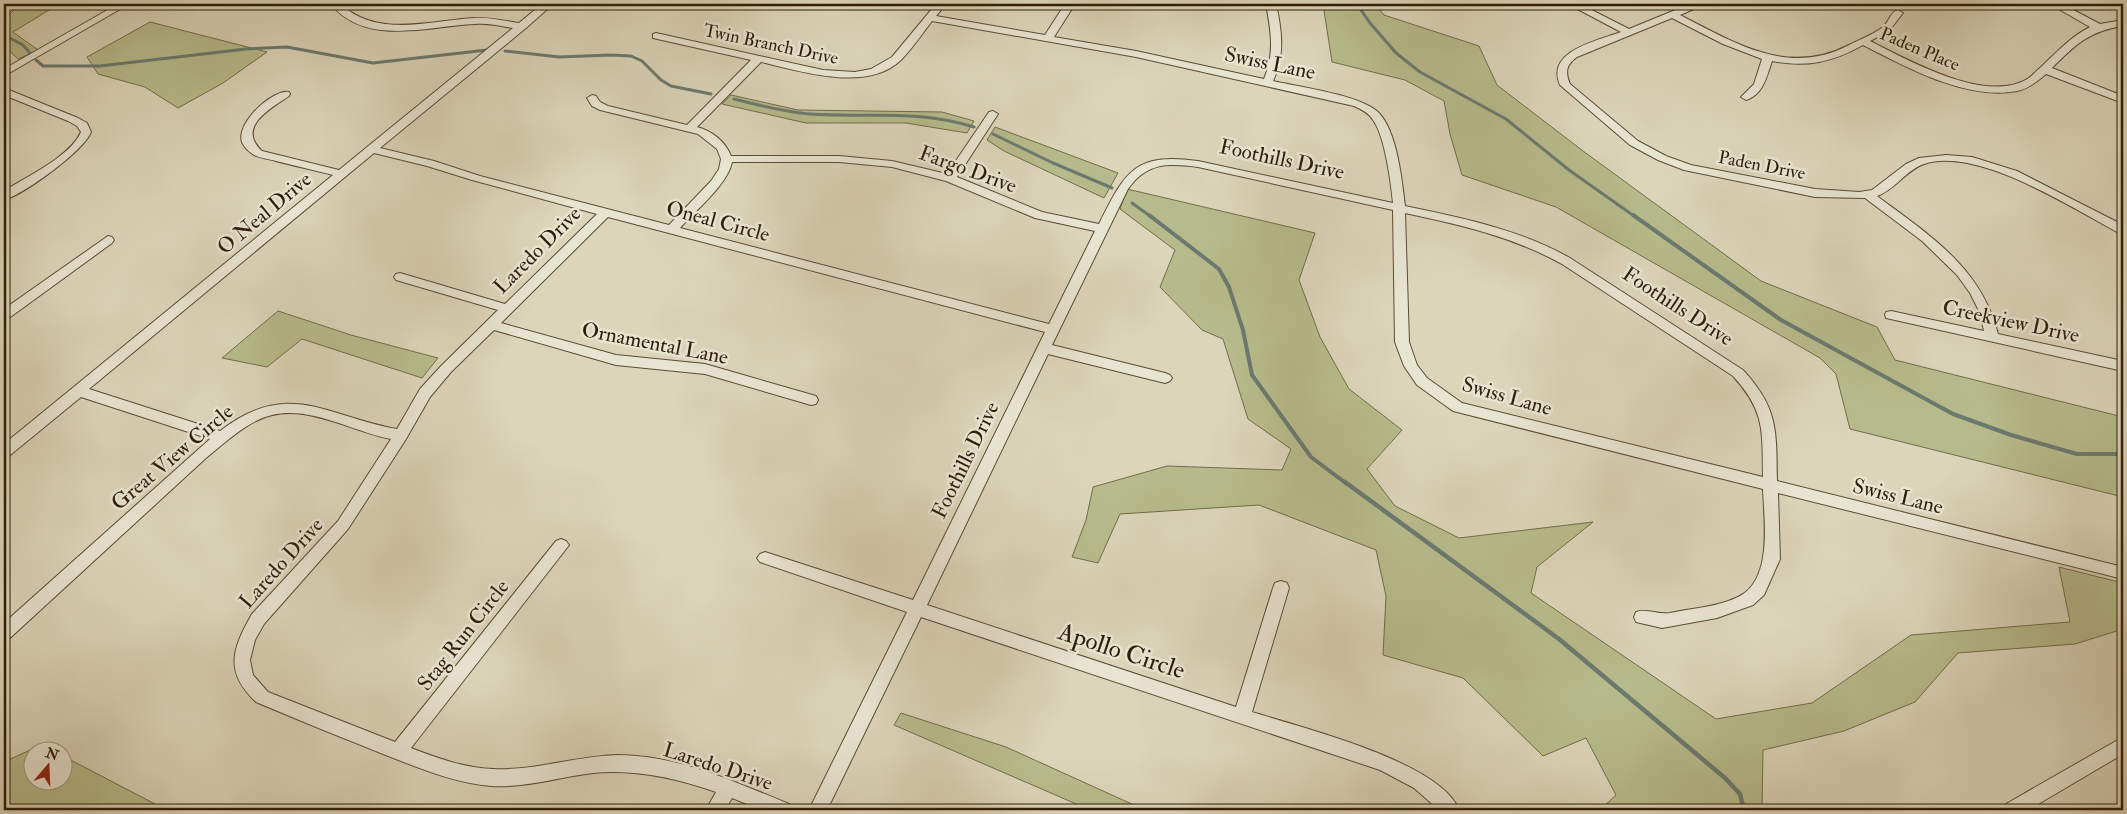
<svg xmlns="http://www.w3.org/2000/svg" width="2127" height="814" font-family="'IM FELL Double Pica',serif">
<rect width="100%" height="100%" fill="#dcd5ba"/>
<filter id="stains"><feTurbulence type="fractalNoise" baseFrequency=".004" numOctaves="4"/><feColorMatrix values="0 0 0 0 .2 0 0 0 0 .09 0 0 0 0 .02 0 0 0 .5 -.17"/></filter>
<radialGradient id="worn" r=".72"><stop offset=".6" stop-color="#630" stop-opacity="0"/><stop offset="1" stop-color="#630" stop-opacity=".3"/></radialGradient>
<path fill="#b7bb8b" stroke="#726c4a" d="M 20,4 L 59,4 L 13,32 L 38,50 L 18,59 L 4,46 L 4,18 L 7,17 Z
M 1323,4 L 1375,4 L 1384,15 L 1479,46 L 1497,85 L 1583,151 L 1761,281 L 1877,327 L 1895,360 L 2123,417 L 2123,497 L 1850,429 L 1836,374 L 1820,358 L 1556,207 L 1462,175 L 1450,134 L 1444,101 L 1405,80 L 1332,62 Z
M 150,22 L 267,52 L 223,83 L 178,108 L 145,87 L 98,74 L 87,57 Z
M 731,95 L 798,110 L 942,112 L 974,121 L 967,133 L 906,123 L 806,123 L 722,104 Z
M 995,127 L 1118,173 L 1104,198 L 1004,151 L 987,140 Z
M 1127,189 L 1315,233 L 1299,280 L 1320,337 L 1349,389 L 1402,430 L 1367,469 L 1395,506 L 1459,538 L 1593,522 L 1537,567 L 1531,593 L 1716,719 L 1812,703 L 1911,635 L 2070,622 L 2059,567 L 2123,583 L 2123,629 L 2075,644 L 1958,653 L 1915,702 L 1844,731 L 1763,750 L 1762,810 L 1600,810 L 1616,795 L 1586,738 L 1543,756 L 1463,678 L 1383,655 L 1386,596 L 1376,550 L 1259,505 L 1120,514 L 1098,563 L 1072,557 L 1086,520 L 1093,487 L 1167,466 L 1282,470 L 1291,449 L 1248,419 L 1223,339 L 1202,330 L 1160,287 L 1175,250 L 1120,209 Z
M 278,311 L 351,335 L 438,358 L 422,378 L 302,339 L 267,367 L 222,358 Z
M 901,713 L 1006,747 L 1145,810 L 1090,810 L 894,725 Z
M 41,745 L 53,751 L 32,752 L 32,782 L 62,782 L 63,756 L 157,805 L 158,810 L 4,810 L 4,762 Z"/>
<g fill="none" stroke-linecap="round" stroke-linejoin="round">
<path stroke="#6b7a70" stroke-width="3" d="M 1357,4 L 1370,23 L 1396,53 L 1420,72 L 1506,119 L 1569,170 L 1634,216
M 4,35 L 23,45 L 30,53
M 505,51 L 559,57 L 611,55 L 631,56 L 642,61 L 661,80 L 671,86 L 711,94
M 36,60 L 43,66 L 100,66 L 246,49 L 287,47 L 373,63 L 487,50
M 734,99 C 759,105 784,112 810,114 C 868,118 916,109 974,127
M 993,134 L 1053,163 L 1112,188
M 1132,203 L 1150,216"/>
<path stroke="#6b7a70" stroke-width="4" d="M 1149,215 L 1219,269 L 1229,287 L 1243,330 L 1252,375 L 1311,457 L 1347,484
M 1633,215 L 1781,320 L 1953,414 L 2011,435 L 2077,454 L 2123,454"/>
<path stroke="#6b7a70" stroke-width="4.5" d="M 1345,482 L 1559,639 L 1725,778 L 1740,794 L 1744,810"/>
<defs>
<path id="street" d="M 118,4 L 129,4 L 4,76 L 4,69 Z
M 259,4 L 276,4 L 261,9 L 256,6 Z
M 331,4 L 341,4 C 376,38 430,21 473,18 C 489,17 504,21 519,23 L 542,4 L 553,4 L 526,28 L 380,148 L 434,161 L 480,176 L 669,225 L 711,181 L 719,169 L 721,159 L 717,149 L 698,134 L 600,110 L 592,106 L 587,98 L 592,95 L 596,96 L 600,102 L 608,106 L 687,125 L 751,60 L 653,38 L 653,34 L 656,33 L 823,70 L 855,72 L 871,69 L 892,57 L 936,4 L 946,4 L 936,16 L 1045,35 L 1065,4 L 1075,4 L 1054,37 L 1136,51 L 1264,79 C 1275,53 1271,31 1266,4 L 1276,4 C 1282,31 1285,55 1273,81 C 1299,87 1362,95 1379,113 C 1397,132 1402,180 1405,206 C 1463,218 1518,229 1570,258 L 1743,370 C 1779,409 1776,431 1777,481 L 2123,567 L 2123,579 L 1778,493 L 1780,559 L 1764,595 L 1753,605 L 1717,618 L 1662,628 L 1636,622 L 1634,617 L 1636,612 C 1647,608 1658,615 1670,613 C 1693,608 1719,607 1740,596 C 1773,578 1764,520 1763,489 L 1453,411 L 1417,385 L 1404,366 L 1395,342 L 1393,210 L 1198,167 C 1168,163 1147,162 1128,189 L 1052,345 L 1165,373 L 1170,375 L 1172,378 L 1170,381 L 1165,383 L 1048,354 L 927,605 L 1236,707 L 1273,588 L 1275,583 L 1281,581 L 1287,583 L 1289,588 L 1252,712 C 1300,727 1441,762 1459,810 L 1439,810 L 1414,788 L 1380,770 L 921,617 L 827,810 L 809,810 L 907,612 L 760,562 L 757,558 L 760,554 L 765,552 L 913,600 L 1045,332 L 608,217 L 501,323 L 616,355 L 705,364 L 816,396 L 818,400 L 816,404 L 811,405 L 705,374 L 616,365 L 494,330 L 451,372 L 430,397 L 406,439 L 348,529 L 264,624 L 255,640 L 250,660 L 253,675 L 268,692 L 395,742 L 556,541 L 561,539 L 566,541 L 569,545 L 566,549 L 411,748 C 437,758 465,768 493,769 C 535,771 576,756 618,755 C 677,755 735,782 789,804 L 792,810 L 762,810 L 732,798 L 725,810 L 706,810 L 716,792 C 676,778 635,769 593,773 C 559,777 526,788 491,786 C 453,783 417,767 383,754 C 341,737 298,720 256,702 C 224,672 232,649 252,614 L 338,521 L 391,439 C 348,431 300,398 256,421 C 238,430 222,445 206,458 L 10,638 L 4,640 L 4,623 L 210,439 L 81,397 L 9,456 L 4,457 L 4,444 L 333,175 C 314,170 295,166 276,161 C 269,159 260,158 254,155 C 251,153 247,150 245,147 C 228,129 273,88 289,92 L 290,94 L 289,96 C 270,109 236,127 262,151 L 339,170 L 513,28 C 501,26 488,23 475,24 C 428,26 365,47 331,4 ZM 932,21 L 1136,57 L 1354,106 C 1361,109 1369,113 1373,120 C 1385,136 1391,183 1393,203 L 1198,161 C 1134,152 1125,172 1099,224 L 1042,212 L 957,177 L 998,114 L 993,111 L 989,112 L 947,174 L 892,161 L 839,156 L 731,156 C 725,141 712,131 697,127 L 761,62 C 800,71 867,93 901,60 C 912,49 922,34 932,21 ZM 374,153 L 427,166 L 472,180 L 597,214 L 505,304 L 400,273 L 396,274 L 394,277 L 396,280 L 498,310 L 441,366 L 420,389 L 397,429 C 325,416 289,378 220,431 L 89,389 ZM 732,162 L 839,162 L 892,167 L 946,181 L 1035,218 L 1095,231 L 1049,324 L 680,228 C 695,211 728,184 732,162 ZM 1405,213 C 1461,225 1511,236 1562,264 L 1733,376 C 1766,412 1762,432 1763,477 L 1462,403 L 1427,378 L 1417,365 L 1409,342 Z
M 1568,4 L 1580,4 L 1629,29 L 1690,4 L 1703,4 L 1701,6 L 1680,15 C 1735,43 1788,77 1849,45 C 1859,40 1874,34 1883,27 C 1889,22 1890,12 1898,10 L 1903,13 L 1889,31 L 1870,41 C 1910,61 1987,105 2029,78 C 2033,75 2036,71 2040,68 C 2056,53 2070,37 2090,27 L 2050,4 L 2062,4 L 2100,24 L 2123,20 L 2123,26 C 2089,31 2075,45 2052,68 L 2123,96 L 2123,103 L 2046,74 C 2038,81 2028,89 2017,91 C 1967,101 1906,67 1863,45 C 1833,62 1806,68 1772,61 C 1767,76 1763,95 1746,100 L 1741,97 L 1754,84 L 1762,59 L 1723,44 L 1672,18 L 1577,57 C 1566,65 1565,72 1570,84 L 1638,141 L 1666,156 L 1691,165 L 1815,189 L 1859,192 L 1872,190 L 1906,164 L 1919,158 L 1946,155 L 1972,157 L 2017,171 L 2123,225 L 2123,234 L 2119,233 C 2072,208 1977,146 1924,164 C 1906,170 1895,190 1877,196 C 1929,235 1981,267 1998,334 L 2123,361 L 2123,371 L 1886,318 L 1885,315 L 1886,312 L 1891,311 L 1984,331 L 1980,313 L 1970,293 L 1957,275 L 1922,241 L 1865,198 L 1815,197 L 1684,170 L 1658,160 L 1630,145 L 1560,85 C 1545,51 1597,41 1621,32 Z
M 4,88 L 78,118 L 87,123 L 91,132 C 84,151 24,194 4,200 L 4,191 C 26,177 71,156 81,132 L 77,126 L 68,121 L 4,95 Z
M 108,236 L 112,237 L 114,240 L 112,243 L 9,318 L 4,319 L 4,309 Z
M 2123,737 L 2123,754 L 2028,810 L 2003,810 L 2006,804 Z"/>
</defs>
<use href="#street" stroke="#5a4c34" stroke-width="2"/>
<use href="#street" fill="#e8e4d2" fill-rule="evenodd"/>
</g>
<g text-anchor="middle" stroke-width="5" stroke-linejoin="round" paint-order="stroke">
<g font-size="18" fill="#2e1e08" stroke="#e8e4d2">
<text transform="translate(771 44) rotate(12)" y="6">Twin Branch Drive</text>
<text transform="translate(1920 49) rotate(23)" y="6">Paden Place</text>
<text transform="translate(1762 165) rotate(11)" y="6">Paden Drive</text>
</g>
<g font-size="21" fill="#2e1e08" stroke="#e8e4d2">
<text transform="translate(1270 63) rotate(12)" y="7">Swiss Lane</text>
<text transform="translate(1282 159) rotate(12)" y="7">Foothills Drive</text>
<text transform="translate(968 169) rotate(20)" y="7">Fargo Drive</text>
<text transform="translate(264 213) rotate(-40)" y="7">O Neal Drive</text>
<text transform="translate(718 221) rotate(15)" y="7">Oneal Circle</text>
<text transform="translate(537 250) rotate(-45)" y="7">Laredo Drive</text>
<text transform="translate(1678 306) rotate(33)" y="7">Foothills Drive</text>
<text transform="translate(2011 321) rotate(12)" y="7">Creekview Drive</text>
<text transform="translate(655 343) rotate(11)" y="7">Ornamental Lane</text>
<text transform="translate(1507 396) rotate(16)" y="7">Swiss Lane</text>
<text transform="translate(172 457) rotate(-40)" y="7">Great View Circle</text>
<text transform="translate(965 460) rotate(-64)" y="7">Foothills Drive</text>
<text transform="translate(1898 496) rotate(14)" y="7">Swiss Lane</text>
<text transform="translate(281 563) rotate(-48)" y="7">Laredo Drive</text>
<text transform="translate(463 635) rotate(-52)" y="7">Stag Run Circle</text>
<text transform="translate(718 766) rotate(18)" y="7">Laredo Drive</text>
</g>
<g font-size="25" fill="#2e1e08" stroke="#e8e4d2">
<text transform="translate(1122 650) rotate(18)" y="9">Apollo Circle</text>
</g>
</g>
<rect width="2127" height="814" fill="none" stroke="#dcd5ba" stroke-width="20"/>
<rect x="5" y="5" width="2117" height="804" fill="none" stroke="#2e1e08" stroke-width="2.5"/>
<rect x="10" y="10" width="2107" height="794" fill="none" stroke="#2e1e08"/>
<g transform="translate(48 766) rotate(19)"><circle r="24" fill="#e8e4d2" stroke="#9e9581"/>
<path d="M0-4L9 19L0 12L-9 19Z" fill="#8f2418"/>
<text y="-8" font-size="14" font-weight="bold" text-anchor="middle" fill="#2e1e08">N</text>
</g>
<rect width="100%" height="100%" filter="url(#stains)"/>
<rect width="100%" height="100%" fill="url(#worn)"/>
</svg>
